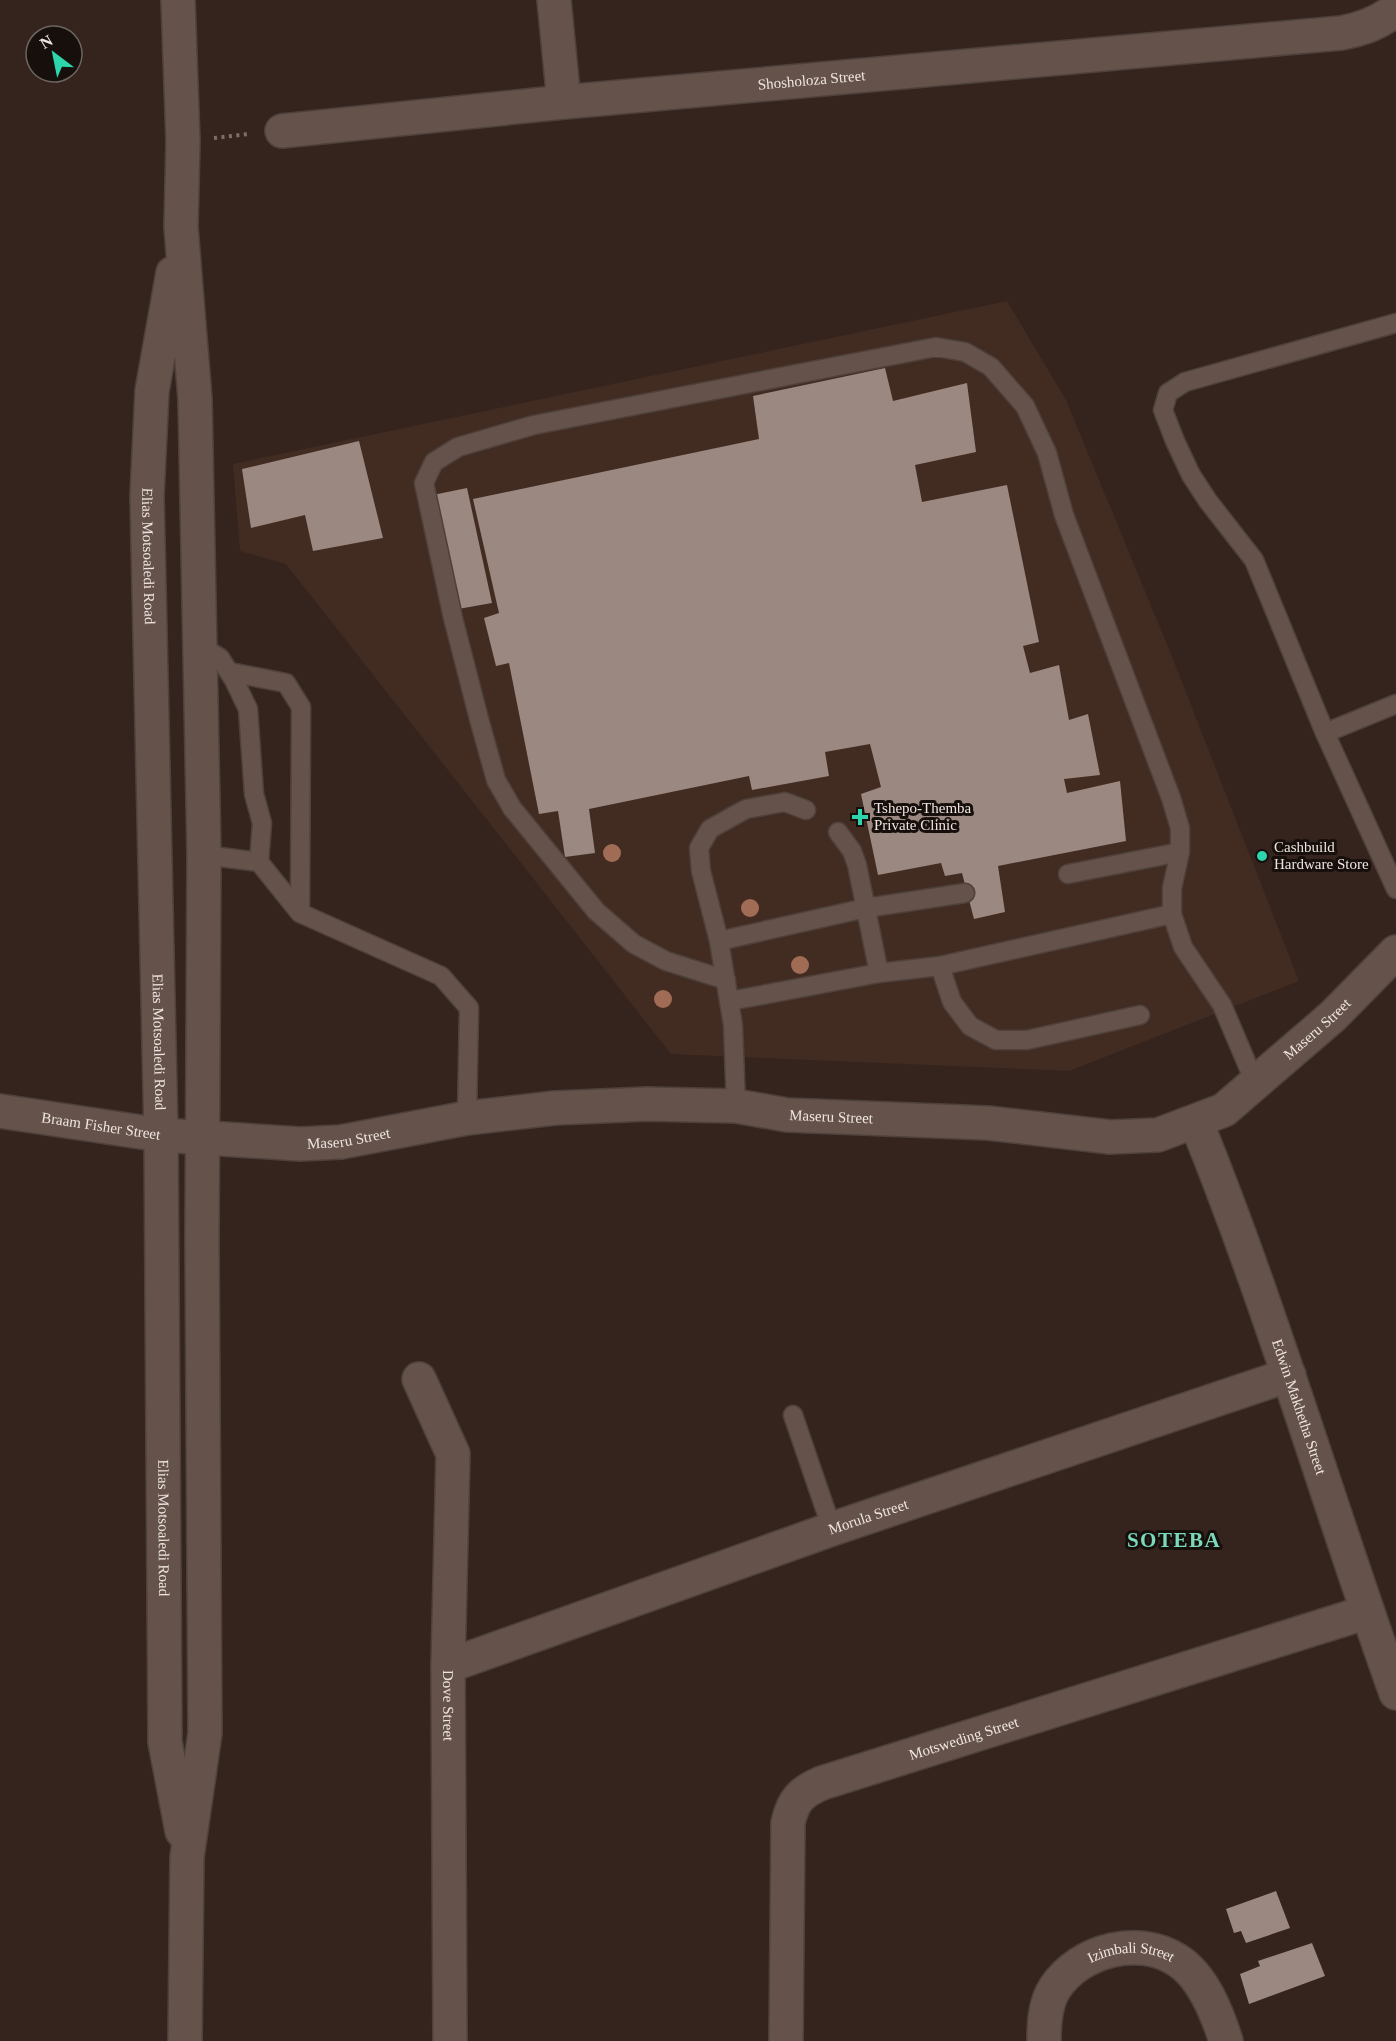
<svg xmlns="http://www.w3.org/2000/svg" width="1396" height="2041" font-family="'Times New Roman',serif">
<rect width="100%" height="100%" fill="#34241d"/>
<path fill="#422c22" d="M 1007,301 L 1066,400 L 1171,654 L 1299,981 L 1069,1071 L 671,1054 L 286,564 L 240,551 L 233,464 Z"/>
<path fill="#9b8880" d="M 885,368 L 893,401 L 967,383 L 976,452 L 915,465 L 922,502 L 1007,485 L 1039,642 L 1023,646 L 1030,673 L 1059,665 L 1069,720 L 1088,714 L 1100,775 L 1064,779 L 1067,793 L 1120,781 L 1126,841 L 998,866 L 1005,912 L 974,919 L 962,873 L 945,876 L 941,863 L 878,875 L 861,794 L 881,787 L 870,744 L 825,752 L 829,776 L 752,790 L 749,776 L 589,809 L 595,853 L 565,857 L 558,811 L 539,814 L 509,663 L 496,666 L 484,618 L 499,613 L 473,499 L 759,439 L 753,396 Z
M 359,441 L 383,538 L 313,551 L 305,515 L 251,528 L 242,469 Z
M 467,488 L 492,603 L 458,609 L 433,495 Z
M 1276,1891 L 1290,1928 L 1246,1943 L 1241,1931 L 1234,1933 L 1226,1909 Z
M 1312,1943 L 1325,1976 L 1249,2004 L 1240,1974 L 1260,1966 L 1258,1961 Z"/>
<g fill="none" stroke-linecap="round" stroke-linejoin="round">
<defs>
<path id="lane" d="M 1396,323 L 1185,382 L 1168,393 L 1163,410 L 1175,441 L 1191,475 L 1208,501 L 1254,560 L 1325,733 L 1396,889
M 201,646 L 220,658 L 234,680 L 248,709 L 254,794 L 262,823 L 259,862 L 300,913 L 441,976 L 469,1008 L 467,1118
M 230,672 L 286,683 L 301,707 L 300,913
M 1325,733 L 1396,704
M 838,832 L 852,851 L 857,865 L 879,973
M 204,855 L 259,862
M 1068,874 L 1180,852 L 1172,888 L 1172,914 L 1183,947 L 1222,1005 L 1256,1085
M 719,941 L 866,908 L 965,893
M 940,966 L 952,1002 L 970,1026 L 996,1040 L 1027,1040 L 1140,1015
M 726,980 L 666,961 L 634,944 L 596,911 L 512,808 L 496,780 L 479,719 L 453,618 L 424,483 L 434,462 L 458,447 L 534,425 L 936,347 L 965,352 L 991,367 L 1025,406 L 1047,453 L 1064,515 L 1171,798 L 1180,828 L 1180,852
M 730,1001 L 879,973 L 940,966 L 1172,914
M 736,1106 L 733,1025 L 719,941 L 701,871 L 699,848 L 710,829 L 746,809 L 785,802 L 806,810
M 793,1415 L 832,1529"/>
<g id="street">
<path d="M 554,0 L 564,102"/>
<path id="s1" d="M 282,131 L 564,102 L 1341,33 C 1362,29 1380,23 1396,9"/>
<path id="s2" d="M 1196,1122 C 1272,1309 1328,1503 1396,1693"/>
<path id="s3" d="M 419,1379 L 453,1454 L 448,1666 L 450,2041"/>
<path id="s4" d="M 448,1666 L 832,1529 L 1289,1375"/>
<path id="s5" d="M 786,2041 L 788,1823 C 793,1800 801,1792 822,1783 L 1367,1612"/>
<path id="s6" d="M 1044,2041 C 1044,2023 1045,2003 1055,1988 C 1080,1950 1139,1935 1177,1960 C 1203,1976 1217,2013 1226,2041"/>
</g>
<g id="secondary">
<path d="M 178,0 L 183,141 L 181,227 L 195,399 L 204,855 L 202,1240 L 205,1733 L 187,1857 L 185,2041"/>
<path id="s7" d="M 173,273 L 152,391 L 147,496 L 161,1135 L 165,1742 L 182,1831"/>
<path id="s8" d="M 0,1111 L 161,1135 L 300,1144 L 341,1142 L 467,1118 L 555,1108 L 647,1104 L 736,1106 L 787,1115 L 988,1123 L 1110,1137 L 1158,1135 L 1224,1110 L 1333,1016 L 1396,952"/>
</g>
</defs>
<use href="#lane" stroke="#4e413b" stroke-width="21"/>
<use href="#street" stroke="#4e413b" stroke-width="36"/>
<use href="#secondary" stroke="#4e413b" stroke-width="36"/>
<path stroke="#7d6f68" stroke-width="4" stroke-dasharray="3 4.5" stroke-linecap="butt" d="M 214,138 L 249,134"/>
<use href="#lane" stroke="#64524b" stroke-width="18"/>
<use href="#street" stroke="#64524b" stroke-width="33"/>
<use href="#secondary" stroke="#64524b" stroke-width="33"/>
</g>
<g fill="#a06c55">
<circle cx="612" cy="853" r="9"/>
<circle cx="750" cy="908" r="9"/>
<circle cx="800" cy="965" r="9"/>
<circle cx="663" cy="999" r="9"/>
</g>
<g fill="#2cd5ab" stroke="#160f0c" stroke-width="2">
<path d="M857 808h6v6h6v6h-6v6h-6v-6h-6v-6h6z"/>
<circle cx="1262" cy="856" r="6"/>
</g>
<g text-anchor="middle" stroke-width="6" stroke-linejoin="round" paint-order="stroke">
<g font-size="15" fill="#efe4df" stroke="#160f0c">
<text dy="5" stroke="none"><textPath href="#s1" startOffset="532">Shosholoza Street</textPath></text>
<text dy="5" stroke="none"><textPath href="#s7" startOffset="285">Elias Motsoaledi Road</textPath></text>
<text dy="5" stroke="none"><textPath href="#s8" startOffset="1359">Maseru Street</textPath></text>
<text dy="5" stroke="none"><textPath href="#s7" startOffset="771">Elias Motsoaledi Road</textPath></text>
<text dy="5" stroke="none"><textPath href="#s8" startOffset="837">Maseru Street</textPath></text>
<text dy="5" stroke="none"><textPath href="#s8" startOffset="102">Braam Fisher Street</textPath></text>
<text dy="5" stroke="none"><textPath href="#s8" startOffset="351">Maseru Street</textPath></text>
<text dy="5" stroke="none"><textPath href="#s2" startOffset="303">Edwin Makhetha Street</textPath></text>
<text dy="5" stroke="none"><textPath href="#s4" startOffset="446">Morula Street</textPath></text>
<text dy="5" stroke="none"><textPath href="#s7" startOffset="1257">Elias Motsoaledi Road</textPath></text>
<text dy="5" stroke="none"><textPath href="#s3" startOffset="334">Dove Street</textPath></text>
<text dy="5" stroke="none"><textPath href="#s5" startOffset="422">Motsweding Street</textPath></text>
<text dy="5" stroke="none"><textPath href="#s6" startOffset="144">Izimbali Street</textPath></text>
</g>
<g font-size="15" fill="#efe4df" stroke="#160f0c" text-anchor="start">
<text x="874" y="813">Tshepo-Themba<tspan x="874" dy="17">Private Clinic</tspan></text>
<text x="1274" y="852">Cashbuild<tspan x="1274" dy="17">Hardware Store</tspan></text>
</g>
<g font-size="21" font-weight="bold" letter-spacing="1.5" fill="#7bd8ba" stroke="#160f0c">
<text x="1174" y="1547">SOTEBA</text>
</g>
</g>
<g transform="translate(54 54) rotate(328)"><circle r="28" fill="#160f0c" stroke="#6d6460" stroke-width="1.5"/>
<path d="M0-4.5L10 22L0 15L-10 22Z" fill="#2cd5ab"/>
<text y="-9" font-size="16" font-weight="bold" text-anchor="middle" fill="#efe4df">N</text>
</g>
</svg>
